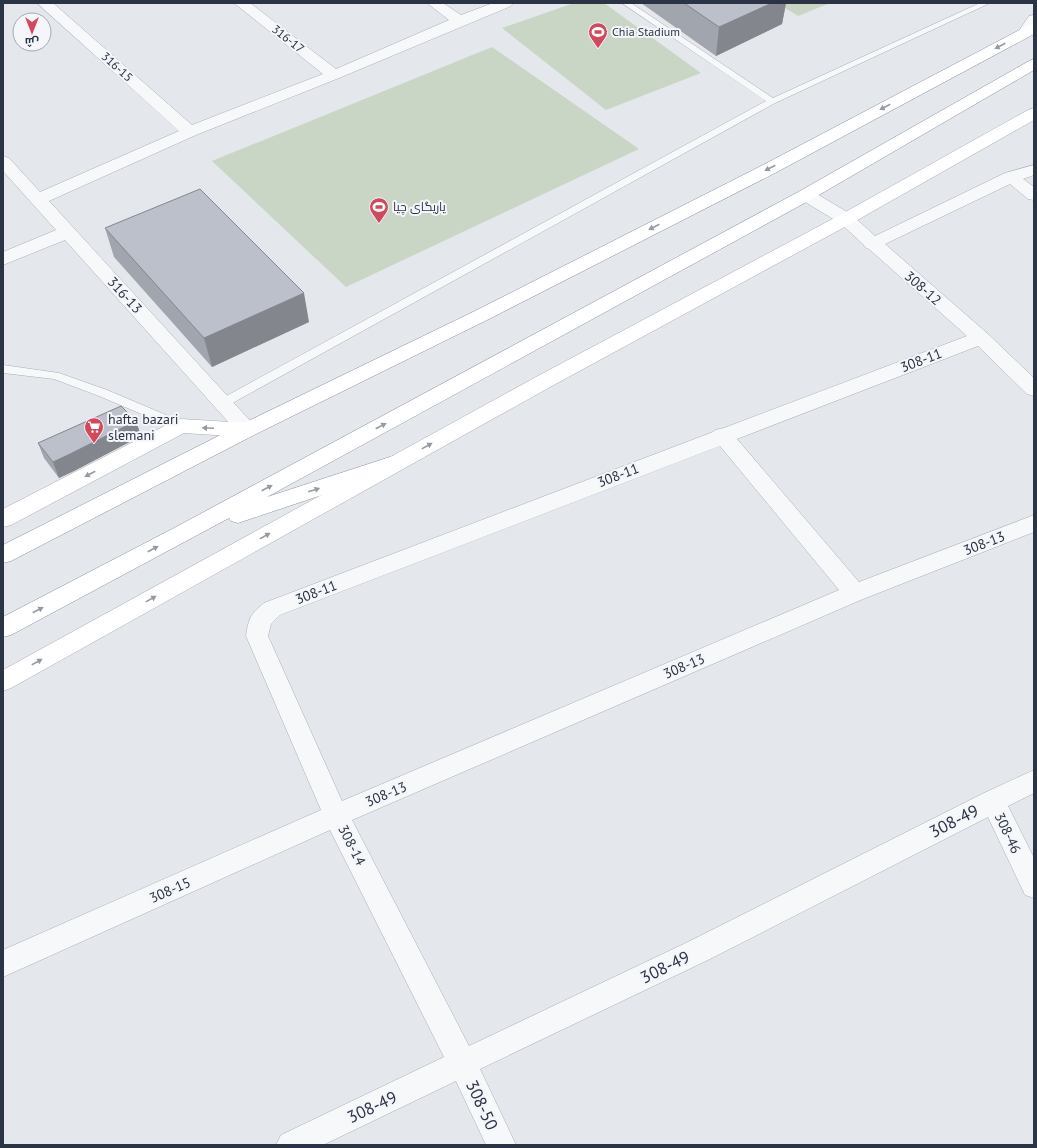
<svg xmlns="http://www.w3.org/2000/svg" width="1037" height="1148" font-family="'PT Sans',Cairo,sans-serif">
<rect width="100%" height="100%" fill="#e4e7ec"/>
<path fill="#c9d6c5" d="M 574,3 L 604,3 L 701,73 L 606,110 L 502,28 Z
M 777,3 L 830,3 L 798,16 Z
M 492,47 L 639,149 L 346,287 L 212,161 Z"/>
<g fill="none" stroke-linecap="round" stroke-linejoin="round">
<defs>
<path id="service" d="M 622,3 L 631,3 L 773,98 L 980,3 L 990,3 L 775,103 L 227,406 L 219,406 L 218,403 L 219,400 L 766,101 Z
M 3,365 L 59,373 L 107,390 L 185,423 L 186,426 L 185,429 L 177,429 L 99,396 L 54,379 L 3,373 Z"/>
<path id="minor" d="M 37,3 L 53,3 L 192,125 L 323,74 L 234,3 L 250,3 L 336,69 L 449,20 L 427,3 L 443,3 L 461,15 L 493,3 L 513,3 L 511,6 L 339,78 L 196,135 L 49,201 L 254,425 L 257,430 L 254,435 L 247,437 L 240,435 L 65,240 L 3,265 L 3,252 L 56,230 L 3,171 L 3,156 L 9,158 L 40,192 L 179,131 Z
M 1034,165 L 1034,175 L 1023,179 L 1034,187 L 1034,200 L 1028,199 L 1010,184 L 885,244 L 988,334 L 1034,378 L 1034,396 L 1027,394 L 978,346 L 737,439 L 859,582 L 1034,515 L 1034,532 L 863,599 L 352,820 L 469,1046 L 690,941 L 984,793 L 1034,770 L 1034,793 L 1008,806 L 1034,858 L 1034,898 L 1025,895 L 988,817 L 710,959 L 480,1069 L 516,1145 L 486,1145 L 456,1081 L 323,1145 L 276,1145 L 281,1135 L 444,1057 L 330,830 L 3,977 L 3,950 L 321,810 L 246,636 C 249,617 250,615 264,603 L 713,432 L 715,430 L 724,428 L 967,336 L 869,249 L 866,248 L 863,244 L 840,223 L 800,199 L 798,195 L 800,191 L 806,190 L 812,191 L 852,215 L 875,236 L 1005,173 ZM 720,446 L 839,590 L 342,801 L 268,636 L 271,624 L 280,615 Z"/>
<path id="tertiary" d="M 1034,15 L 1034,30 L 1030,35 L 1025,36 L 1020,35 L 1018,32 L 1029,16 Z"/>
<path id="secondary" d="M 1034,108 L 1034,120 L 852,223 L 550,387 L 11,688 L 3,691 L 3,670 L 536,377 L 840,215 L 1028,110 Z
M 181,419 L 247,423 L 254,425 L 257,430 L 254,435 L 247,437 L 184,433 L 11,525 L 3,527 L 3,509 L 174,421 Z"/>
<path id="trunk" d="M 1034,24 L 1034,34 L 775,173 L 491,318 L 254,435 L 11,561 L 3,563 L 3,545 L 240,425 L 477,310 L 763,165 L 1029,25 Z
M 1034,59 L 1034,70 L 812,199 L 267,497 L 399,454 L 406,457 L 409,462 L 406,467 L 238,523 L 231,521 L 229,518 L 11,635 L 3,637 L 3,617 L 176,527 L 800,191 L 1029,61 Z"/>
</defs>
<use href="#service" stroke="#a9aeb7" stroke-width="1"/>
<use href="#minor" stroke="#a9aeb7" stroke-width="1"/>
<use href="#tertiary" stroke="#a9aeb7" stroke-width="1"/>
<use href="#secondary" stroke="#a9aeb7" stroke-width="1"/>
<use href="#trunk" stroke="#8b94a3" stroke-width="1"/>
<use href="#service" fill="#f7f8fa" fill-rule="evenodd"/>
<use href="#minor" fill="#f7f8fa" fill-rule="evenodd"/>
<use href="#tertiary" fill="#f7f8fa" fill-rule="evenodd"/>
<use href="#secondary" fill="#fff" fill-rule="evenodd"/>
<use href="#trunk" fill="#fff" fill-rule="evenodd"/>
</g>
<path fill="#a1a5ae" d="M 641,3 L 786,3 L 782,24 L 716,56 Z
M 105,228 L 309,322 L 212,367 L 114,257 Z
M 136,421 L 141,436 L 74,471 L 59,478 L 44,458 L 38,443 Z"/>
<path fill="#83868d" d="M 772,3 L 786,3 L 782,24 L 716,56 L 719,27 Z
M 304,293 L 309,322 L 212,367 L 204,338 Z
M 136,421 L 141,436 L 74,471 L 59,478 L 53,462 Z"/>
<path fill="#bbc0ca" stroke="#83868d" d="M 684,3 L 772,3 L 719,27 Z
M 200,189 L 304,293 L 204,338 L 105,228 Z
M 121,406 L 136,421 L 68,455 L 53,462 L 38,443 Z"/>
<defs><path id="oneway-solid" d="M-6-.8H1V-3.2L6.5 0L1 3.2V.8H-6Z"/></defs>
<g fill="#959aa2">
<use href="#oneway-solid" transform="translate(1000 46) rotate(152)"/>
<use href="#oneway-solid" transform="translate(885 107) rotate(152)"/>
<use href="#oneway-solid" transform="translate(770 168) rotate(152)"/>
<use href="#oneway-solid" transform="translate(654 227) rotate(153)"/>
<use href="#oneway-solid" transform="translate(381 426) rotate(-28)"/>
<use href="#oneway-solid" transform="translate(208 428) rotate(-177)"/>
<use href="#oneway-solid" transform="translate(427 446) rotate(-29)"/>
<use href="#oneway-solid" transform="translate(90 474) rotate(152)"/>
<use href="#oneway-solid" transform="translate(267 488) rotate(-28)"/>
<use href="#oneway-solid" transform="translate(314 490) rotate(-18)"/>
<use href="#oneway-solid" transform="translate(265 536) rotate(-29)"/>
<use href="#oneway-solid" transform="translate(153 549) rotate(-28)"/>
<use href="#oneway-solid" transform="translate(151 599) rotate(-29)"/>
<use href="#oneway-solid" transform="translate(38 610) rotate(-28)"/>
<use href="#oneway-solid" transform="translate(37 662) rotate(-29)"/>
</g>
<defs>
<symbol id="stadium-pin" viewBox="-11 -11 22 30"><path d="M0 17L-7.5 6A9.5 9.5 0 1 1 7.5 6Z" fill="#d1495b" stroke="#f4f6f9"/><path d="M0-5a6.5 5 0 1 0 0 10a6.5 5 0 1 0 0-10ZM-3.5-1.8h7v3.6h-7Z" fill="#fff"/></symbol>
<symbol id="supermarket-pin" viewBox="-11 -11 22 30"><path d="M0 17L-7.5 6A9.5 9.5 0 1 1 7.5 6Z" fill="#d1495b" stroke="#f4f6f9"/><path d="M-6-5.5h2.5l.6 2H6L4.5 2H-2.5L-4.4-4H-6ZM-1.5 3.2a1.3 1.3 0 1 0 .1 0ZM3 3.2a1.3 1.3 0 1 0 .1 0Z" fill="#fff"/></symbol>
</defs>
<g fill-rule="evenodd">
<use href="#stadium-pin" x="587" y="21" width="22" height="30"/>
<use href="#stadium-pin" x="368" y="196" width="22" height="30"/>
<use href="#supermarket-pin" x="83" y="416" width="22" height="30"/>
</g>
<g text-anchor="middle" stroke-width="4" stroke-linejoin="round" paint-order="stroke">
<g font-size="12" fill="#2b3445" stroke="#f4f6f9" text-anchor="start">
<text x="612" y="36">Chia Stadium</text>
<text x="393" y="211">یاریگای چیا</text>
</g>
<g font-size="12" fill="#2b3445" stroke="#f4f6f9">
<text transform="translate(288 39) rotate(38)" y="4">316-17</text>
<text transform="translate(117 67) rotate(42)" y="4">316-15</text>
</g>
<g font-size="14" fill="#2b3445" stroke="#f4f6f9">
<text transform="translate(923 288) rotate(41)" y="5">308-12</text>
<text transform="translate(125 295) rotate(48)" y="5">316-13</text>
<text transform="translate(921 360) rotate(-21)" y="5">308-11</text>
<text transform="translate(618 475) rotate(-21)" y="5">308-11</text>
<text transform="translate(984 543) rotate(-21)" y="5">308-13</text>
<text transform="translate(316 592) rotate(-21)" y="5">308-11</text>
<text transform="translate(684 666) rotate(-23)" y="5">308-13</text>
<text transform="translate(386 794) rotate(-23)" y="5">308-13</text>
<text transform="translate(1008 833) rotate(65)" y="5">308-46</text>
<text transform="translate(352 845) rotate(63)" y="5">308-14</text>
<text transform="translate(170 890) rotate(-24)" y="5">308-15</text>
</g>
<g font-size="14" fill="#2b3445" stroke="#f4f6f9" text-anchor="start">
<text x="108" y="424">hafta bazari<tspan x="108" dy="16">slemani</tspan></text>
</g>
<g font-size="17" fill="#2b3445" stroke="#f4f6f9">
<text transform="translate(954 821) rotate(-27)" y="6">308-49</text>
<text transform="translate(665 967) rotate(-26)" y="6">308-49</text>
<text transform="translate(482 1105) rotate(65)" y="6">308-50</text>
<text transform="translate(372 1107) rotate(-25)" y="6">308-49</text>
</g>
</g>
<rect width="1037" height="1148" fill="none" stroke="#2b3445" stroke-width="8"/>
<g transform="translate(32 32) rotate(180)"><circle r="19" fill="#f4f6f9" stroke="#a4a8b1"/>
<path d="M0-3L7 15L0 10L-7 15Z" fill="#d1495b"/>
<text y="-6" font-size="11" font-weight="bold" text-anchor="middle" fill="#2b3445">ش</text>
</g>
</svg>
